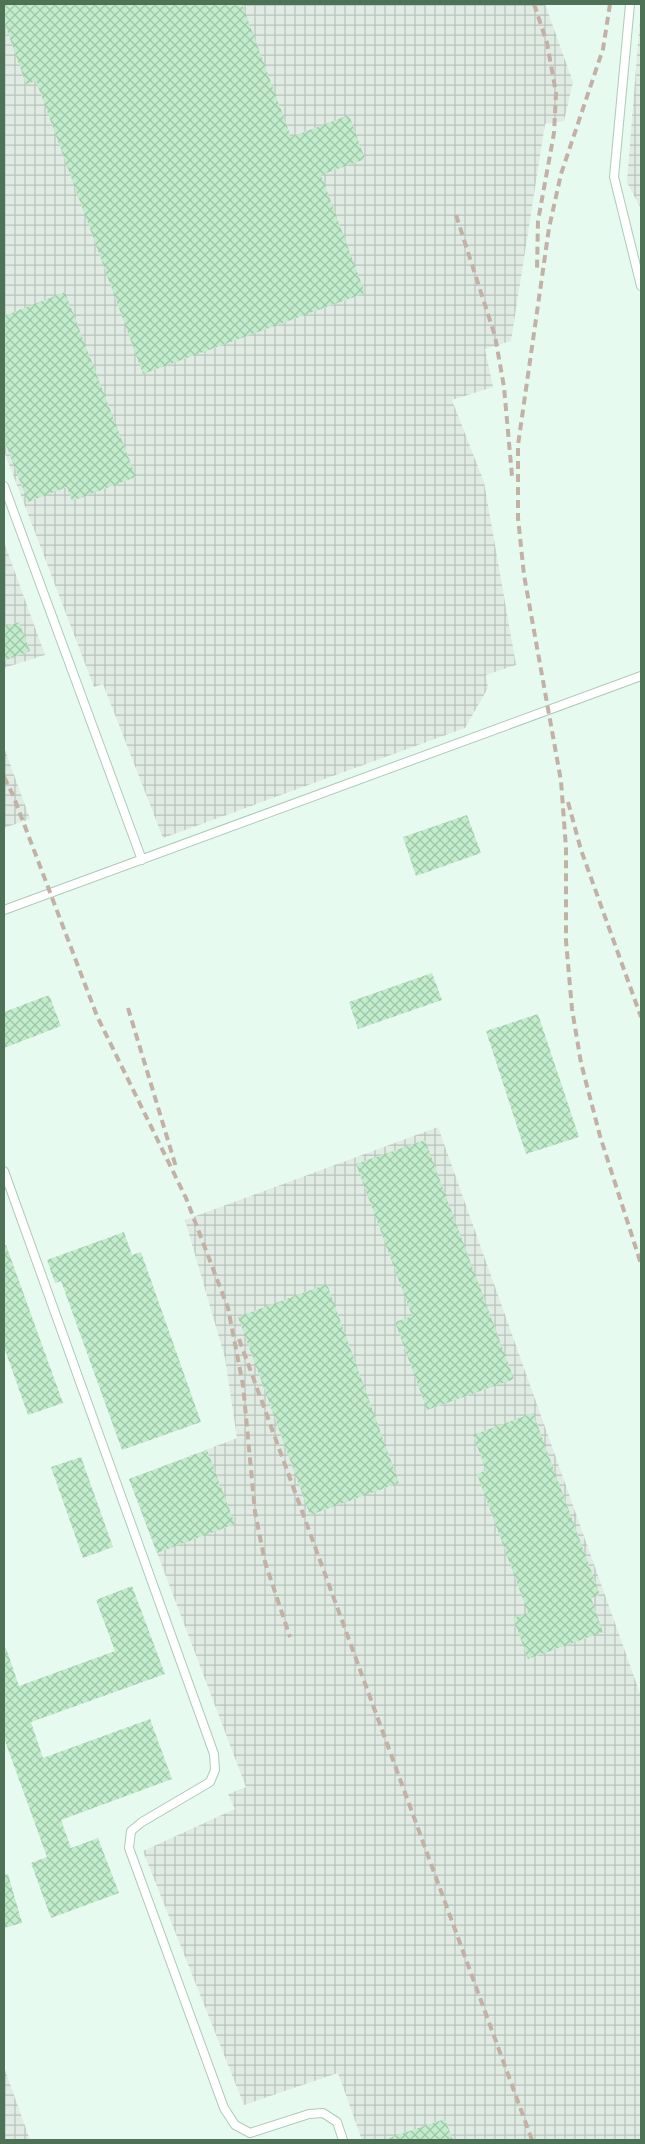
<svg xmlns="http://www.w3.org/2000/svg" width="645" height="2144" font-family="'IBM Plex Sans',sans-serif">
<defs>
<pattern id="industrial-grid" width="8" height="8" patternUnits="userSpaceOnUse" patternTransform="scale(1.25)"><rect width="8" height="8" fill="#e0ebe4"/><path d="M0 4h8M4 0v8" fill="none" stroke="#b8c3bc"/></pattern>
<pattern id="building-cross-hatch" width="8" height="8" patternUnits="userSpaceOnUse" patternTransform="scale(1.25)"><rect width="8" height="8" fill="#c1edcc"/><path d="M0 0l8 8M0 8l8-8" fill="none" stroke="#9fc4a8"/></pattern>
</defs>
<rect width="100%" height="100%" fill="#e7faf0"/>
<path fill="url(#industrial-grid)" d="M 4,4 L 545,4 L 573,82 L 564,121 L 545,124 L 511,341 L 485,349 L 493,387 L 452,400 L 484,482 L 516,665 L 486,675 L 488,688 L 465,728 L 163,838 L 103,684 L 94,687 L 4,451 Z
M 641,5 L 641,209 L 627,182 Z
M 4,542 L 45,655 L 4,668 Z
M 4,747 L 30,819 L 4,828 Z
M 438,1127 L 641,1696 L 641,2140 L 362,2140 L 338,2073 L 244,2105 L 143,1851 L 235,1809 L 228,1794 L 246,1787 L 129,1479 L 237,1438 L 225,1358 L 185,1220 Z
M 4,2067 L 30,2140 L 4,2140 Z"/>
<path fill="url(#building-cross-hatch)" d="M 4,4 L 242,4 L 291,137 L 349,115 L 365,159 L 321,175 L 365,293 L 143,374 L 36,81 L 26,84 L 4,22 Z
M 65,292 L 136,477 L 72,501 L 67,487 L 28,502 L 4,440 L 4,316 Z
M 19,622 L 30,651 L 4,661 L 4,627 Z
M 467,815 L 481,853 L 416,876 L 403,837 Z
M 432,973 L 442,1000 L 358,1029 L 349,1002 Z
M 49,995 L 61,1026 L 4,1048 L 4,1012 Z
M 538,1014 L 579,1137 L 526,1154 L 486,1031 Z
M 425,1140 L 514,1379 L 427,1410 L 395,1322 L 412,1316 L 356,1164 Z
M 124,1232 L 132,1255 L 141,1252 L 201,1422 L 122,1450 L 61,1281 L 55,1283 L 47,1260 Z
M 4,1245 L 6,1245 L 63,1403 L 28,1415 L 4,1347 Z
M 327,1284 L 399,1483 L 310,1515 L 238,1317 Z
M 533,1413 L 600,1595 L 591,1598 L 603,1632 L 528,1659 L 513,1618 L 528,1613 L 477,1474 L 486,1470 L 473,1435 Z
M 207,1450 L 235,1524 L 157,1553 L 129,1479 Z
M 81,1457 L 113,1547 L 83,1558 L 51,1467 Z
M 132,1586 L 165,1674 L 31,1722 L 43,1758 L 150,1719 L 172,1779 L 61,1820 L 71,1848 L 98,1838 L 119,1893 L 51,1918 L 31,1863 L 47,1857 L 4,1738 L 4,1648 L 6,1648 L 19,1686 L 115,1651 L 96,1600 Z
M 8,1874 L 22,1923 L 4,1928 L 4,1875 Z
M 445,2119 L 453,2140 L 390,2140 L 389,2138 Z"/>
<g fill="none" stroke-linecap="round" stroke-linejoin="round">
<defs>
<path id="service" d="M 630,4 L 614,177 L 641,286
M 4,486 L 142,860
M 4,910 L 641,676
M 4,1171 L 214,1754 L 215,1770 L 210,1782 L 142,1822 L 131,1831 L 129,1848 L 224,2108 L 235,2125 L 250,2133 L 309,2114 L 323,2113 L 337,2122 L 343,2140"/>
</defs>
<use href="#service" stroke="#aecbb7" stroke-width="10"/>
<use href="#service" stroke="#fff" stroke-width="8"/>
<path stroke="#c3b1a6" stroke-width="4" stroke-dasharray="8 5" stroke-linecap="butt" d="M 534,4 L 547,43 L 556,93 L 554,133 L 538,221 L 537,269
M 610,4 L 603,49 L 561,174 L 549,228 L 518,445 L 518,518 L 524,575 L 561,781 L 566,848 L 566,941 L 572,1009 L 581,1063 L 600,1136 L 641,1264
M 456,215 L 495,336 L 504,387 L 512,476
M 4,777 L 13,795 L 97,1016 L 186,1198 L 228,1308 L 243,1385 L 255,1512 L 265,1562 L 290,1637
M 568,802 L 581,850 L 641,1017
M 128,1008 L 176,1167
M 239,1339 L 532,2140"/>
</g>
<rect width="645" height="2144" fill="none" stroke="#4e7255" stroke-width="10"/>
</svg>
